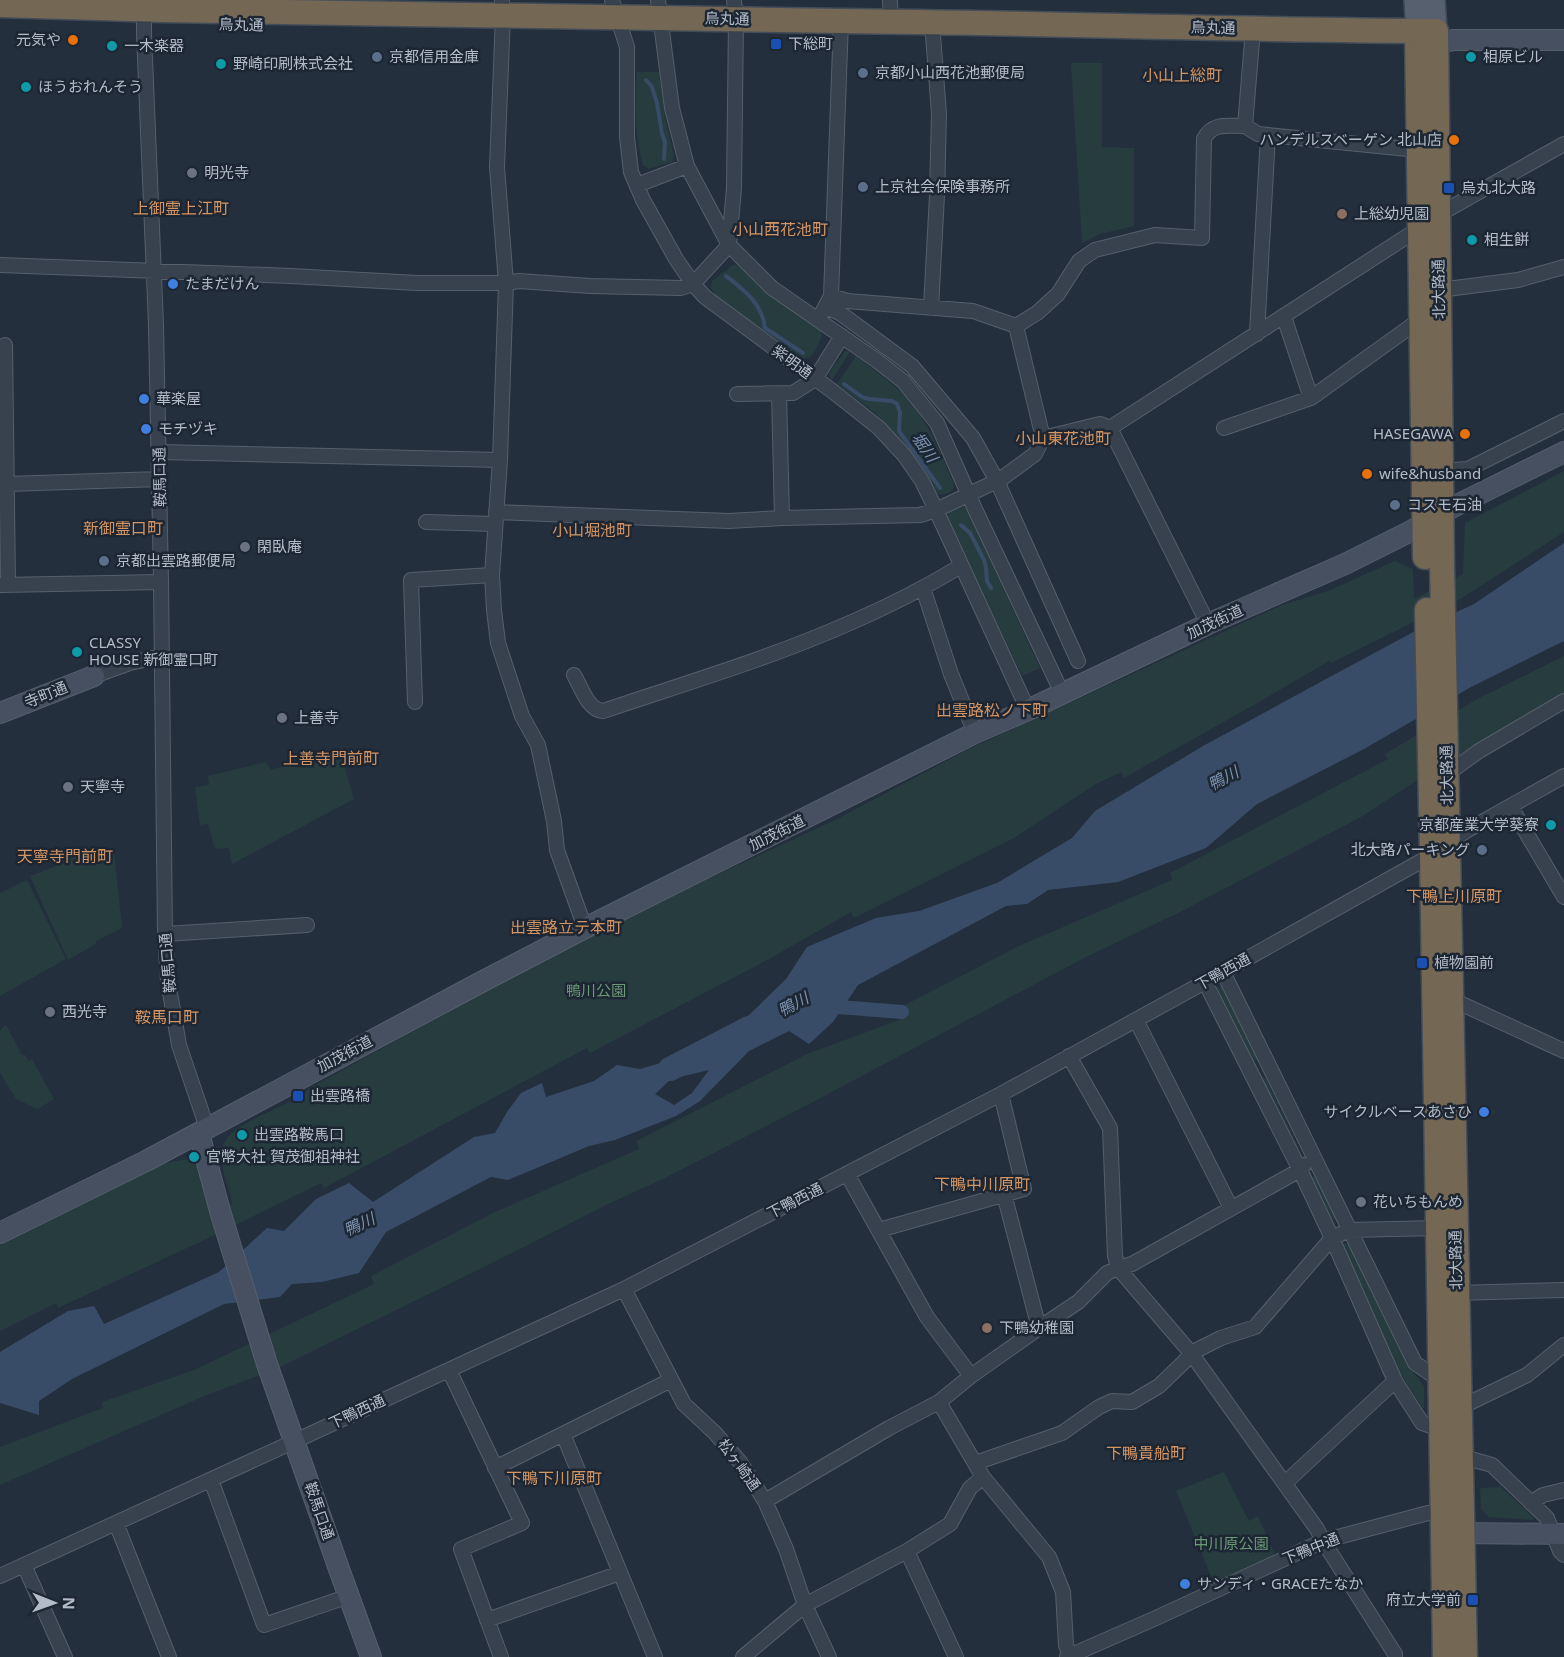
<svg xmlns="http://www.w3.org/2000/svg" width="1564" height="1657" font-family="'Noto Sans','Noto Sans JP',sans-serif">
<rect width="100%" height="100%" fill="#242f3e"/>
<path fill="#263c3f" d="M 1071,63 L 1102,63 L 1102,147 L 1134,148 L 1134,226 L 1100,234 L 1082,243 Z
M 637,72 L 659,72 L 665,117 L 674,155 L 672,162 L 649,169 L 643,165 C 634,131 635,106 637,72 Z
M 733,265 L 738,265 L 772,296 L 820,330 L 822,336 C 817,347 814,361 800,358 L 716,296 L 711,288 L 712,281 Z
M 845,351 L 850,352 L 832,380 L 829,376 L 829,373 Z
M 856,356 C 870,367 886,378 900,391 C 926,416 941,452 954,485 L 953,489 C 948,494 944,495 938,494 L 911,452 L 876,414 L 837,384 Z
M 1564,471 L 1564,532 L 1462,598 L 1331,663 L 1329,661 L 1259,702 L 1124,778 L 1121,772 L 1094,785 L 1014,838 L 854,918 L 851,912 L 771,958 L 590,1053 L 587,1048 L 324,1188 L 321,1183 L 215,1235 L 58,1308 L 56,1303 L 0,1331 L 0,1244 L 153,1165 L 188,1159 L 197,1162 L 210,1214 L 232,1204 C 230,1190 223,1176 222,1163 C 222,1159 221,1152 222,1148 C 229,1121 289,1109 310,1088 L 548,957 L 697,884 L 837,819 L 967,750 L 1282,605 L 1328,591 L 1395,561 L 1413,569 L 1414,599 L 1463,574 L 1465,523 Z
M 962,506 L 966,508 L 1040,668 L 1022,676 L 947,517 L 949,512 Z
M 1564,656 L 1564,697 L 1480,742 L 1410,785 L 1361,817 L 1178,913 L 1086,957 L 811,1103 L 663,1179 L 608,1204 L 494,1262 L 276,1369 L 207,1395 L 0,1485 L 0,1447 L 103,1408 L 102,1402 L 194,1370 L 374,1284 L 371,1276 L 495,1212 L 639,1149 L 636,1141 L 807,1054 L 907,1017 L 903,1006 L 1019,946 L 1172,880 L 1170,873 L 1388,759 L 1385,754 L 1477,699 Z
M 340,752 L 354,799 L 232,864 L 229,848 L 215,849 L 208,824 L 200,825 L 195,787 L 209,785 L 208,776 L 266,762 L 271,770 L 288,765 L 289,763 Z
M 114,851 L 122,928 L 96,941 L 96,944 L 68,960 L 30,876 L 69,861 L 72,855 Z
M 27,880 L 66,959 L 0,996 L 0,893 Z
M 1222,986 L 1224,986 L 1257,1057 L 1257,1060 L 1251,1062 L 1217,992 L 1218,988 Z
M 6,1025 L 22,1055 L 25,1055 L 29,1061 L 32,1059 L 54,1099 L 38,1109 L 16,1099 L 0,1073 L 0,1030 Z
M 1262,1077 L 1266,1079 L 1298,1147 L 1297,1151 L 1260,1079 Z
M 1315,1175 L 1339,1220 L 1333,1220 L 1312,1178 Z
M 1348,1243 L 1353,1245 L 1406,1363 L 1424,1386 L 1424,1408 L 1423,1408 L 1397,1369 L 1342,1246 Z
M 1224,1472 L 1249,1521 L 1258,1516 L 1276,1558 L 1220,1583 L 1213,1581 L 1176,1491 Z
M 1501,1487 L 1534,1518 L 1533,1520 L 1489,1517 L 1481,1509 L 1480,1488 Z"/>
<path fill="#394c67" fill-rule="evenodd" d="M 1564,543 L 1564,641 L 1471,687 L 1364,749 L 1257,804 L 1206,848 L 1118,882 L 1048,890 L 1027,904 L 1006,906 L 858,985 L 833,1022 L 809,1044 L 789,1031 L 749,1051 L 700,1101 L 676,1116 L 615,1140 L 589,1146 L 508,1180 L 491,1177 L 386,1232 L 359,1273 L 322,1282 L 292,1284 L 280,1297 L 224,1304 L 72,1379 L 39,1401 L 39,1415 L 0,1403 L 0,1352 L 68,1311 L 94,1306 L 104,1324 L 219,1272 L 267,1228 L 284,1231 L 316,1199 L 349,1183 L 373,1202 L 474,1137 L 495,1133 L 507,1112 L 521,1093 L 542,1083 L 546,1097 L 594,1081 L 617,1065 L 640,1069 L 664,1062 L 712,1051 L 786,979 L 807,947 L 876,918 L 919,911 L 997,883 L 1072,838 L 1095,811 L 1203,746 L 1326,679 L 1419,629 L 1474,604 ZM 709,1070 L 692,1093 L 674,1105 L 655,1094 L 671,1079 Z"/>
<g fill="none" stroke-linecap="round" stroke-linejoin="round">
<path stroke="#394c67" stroke-width="4" d="M 646,80 L 652,87 L 657,103 L 662,134 L 665,142 L 664,159
M 726,276 C 744,290 762,303 765,328 L 803,353
M 844,384 L 862,397 L 869,399 L 892,401 L 897,404 L 900,412 L 899,431 L 940,488
M 961,525 L 970,533 L 984,560 L 986,568 L 987,581 L 991,588"/>
<path stroke="#394c67" stroke-width="14" d="M 826,1006 L 902,1012"/>
<path stroke="#394c67" stroke-width="24" d="M 670,1069 L 749,1028"/>
<defs>
<path id="street" d="M 502,0 L 503,15 L 497,167 L 506,283 L 500,460 L 492,575 L 494,610 L 498,643 L 522,716 L 538,745 L 554,821 L 557,850 L 585,928
M 612,0 L 627,47 L 627,137 L 631,172 L 643,200 L 676,259 L 693,284 L 705,297 L 831,390 L 879,428 L 904,455 L 922,481 L 936,510 L 1028,710
M 658,0 L 672,108 L 687,166 L 729,245 L 772,288 L 876,360 L 903,381 L 937,423 L 974,507 L 1062,693
M 890,0 L 891,22
M 144,5 L 144,34 L 156,325 L 161,582 L 165,934 L 168,981 L 179,1045 L 207,1128
M 1245,126 L 1258,134 L 1418,150
M 637,185 L 687,166
M 1438,215 L 1564,144
M 0,265 L 291,276 L 417,283 L 506,283 L 519,281 L 590,286 L 681,288 L 693,284 L 729,245 L 734,188 L 736,20 L 734,0
M 1439,290 L 1518,280 L 1564,267
M 831,296 L 841,21
M 825,307 L 840,313 L 912,366 L 973,438 L 997,481 L 1078,661
M 931,308 L 937,195 L 939,114 L 932,22
M 1284,317 L 1311,398
M 818,320 L 831,296 L 847,301 L 973,311 L 1016,326 L 1037,313 L 1058,294 L 1079,261 L 1095,250 L 1155,235 L 1202,238 L 1204,139 C 1212,122 1229,126 1245,126 L 1253,29
M 1016,326 L 1043,438
M 1257,334 L 1268,135
M 5,345 L 8,585
M 737,394 L 793,393 L 815,379 L 842,336
M 779,394 L 782,518
M 1110,428 L 1420,228
M 1224,428 L 1311,398 L 1421,319
M 159,452 L 500,460
M 1441,471 L 1468,469 L 1564,421
M 7,484 L 160,479
M 496,512 L 729,521 L 782,518 L 920,515 L 936,510 L 1001,479 L 1035,454 L 1043,438 L 1100,424 L 1110,428 L 1208,624
M 426,522 L 495,524
M 1,585 L 161,582
M 923,588 L 951,674 L 975,733
M 574,675 C 581,687 588,710 603,711 C 686,683 771,658 852,622 C 889,606 926,587 961,566
M 94,676 L 130,663 L 162,656
M 415,702 L 411,580 L 492,575
M 1447,774 L 1479,751 L 1564,701
M 1511,807 L 1564,897
M 165,934 L 307,925
M 1223,972 L 1415,1363 L 1441,1381
M 1205,982 L 1300,1170 L 1332,1238 L 1395,1381 L 1422,1423 L 1442,1430
M 1451,999 L 1564,1051
M 1136,1020 L 1231,1208
M 1069,1056 L 1110,1128 L 1115,1256 L 1118,1268 L 1132,1264 L 1300,1170 L 1304,1165
M 847,1174 L 927,1317 L 971,1376
M 1004,1194 L 1039,1328
M 879,1230 L 1024,1189 L 1001,1094
M 624,1289 L 684,1404 L 715,1433 L 740,1462 L 765,1501 L 786,1549 L 805,1605 L 829,1657
M 1457,1293 L 1564,1290
M 449,1370 L 522,1523 L 461,1549 L 501,1657
M 939,1402 L 983,1477 L 1049,1557 L 1063,1592 L 1066,1645 L 1070,1656
M 1459,1408 L 1527,1375 L 1564,1345
M 563,1434 L 655,1657
M 1460,1456 L 1492,1465 L 1547,1518 L 1560,1551 L 1564,1555
M 975,1463 L 1062,1433 L 1099,1407 L 1112,1401 L 1132,1402 L 1159,1386 L 1184,1362 L 1191,1353 L 1221,1338 L 1255,1327 L 1332,1238 L 1349,1230 L 1438,1228
M 495,1468 L 671,1380
M 211,1480 L 264,1625 L 349,1596
M 1285,1483 L 1395,1381
M 765,1501 L 889,1428 L 939,1402 L 971,1376 L 1039,1328 L 1078,1302 L 1107,1273 L 1118,1268 L 1191,1353 L 1317,1529 L 1323,1541 L 1395,1654 L 1395,1657
M 1531,1503 L 1543,1495 L 1564,1490
M 116,1523 L 169,1657
M 907,1551 L 956,1657
M 24,1565 L 65,1657
M 0,1576 L 295,1441 L 624,1289 L 1001,1094 L 1223,972 L 1432,855 L 1466,831 L 1564,776
M 487,1620 L 620,1573
M 743,1657 L 805,1605 L 907,1551 L 950,1524 L 970,1488 L 983,1477
M 1067,1657 L 1156,1618 L 1323,1541 L 1428,1513 L 1443,1514"/>
<path id="secondary" d="M 1436,44 L 1453,40 L 1564,40
M 0,713 L 94,676
M 199,1133 L 220,1211 L 267,1364 L 339,1569 L 371,1657
M 0,1233 L 146,1161 L 487,979 L 585,928 L 975,733 L 1028,710 L 1208,624 L 1345,564 L 1409,532 L 1455,506 L 1564,452
M 1453,1524 L 1462,1533 L 1564,1534"/>
<path id="primary" d="M 1415,0 L 1417,31
M 1434,0 L 1436,31"/>
<path id="highway" d="M 0,5 L 163,10 L 841,21 C 1039,23 1237,30 1436,31 L 1442,565 L 1465,1657
M 1417,31 L 1425,557
M 1427,610 L 1432,855 L 1445,1657"/>
</defs>
<use href="#street" stroke="#565f6c" stroke-width="16"/>
<use href="#secondary" stroke="#565f6c" stroke-width="22"/>
<use href="#primary" stroke="#414a57" stroke-width="24"/>
<use href="#highway" stroke="#434c59" stroke-width="27"/>
<use href="#street" stroke="#38414e" stroke-width="14"/>
<use href="#secondary" stroke="#465061" stroke-width="20"/>
<use href="#primary" stroke="#56606e" stroke-width="21"/>
<use href="#highway" stroke="#746855" stroke-width="24"/>
</g>
<g fill="#e8710a" stroke="#1d2633" stroke-width="2">
<circle cx="73" cy="40" r="6"/>
<circle cx="1454" cy="140" r="6"/>
<circle cx="1465" cy="434" r="6"/>
<circle cx="1367" cy="474" r="6"/>
</g>
<g fill="#1a4fb4" stroke="#1d2633" stroke-width="2">
<rect x="770" y="38" width="12" height="12" rx="3"/>
<rect x="1443" y="182" width="12" height="12" rx="3"/>
<rect x="1416" y="957" width="12" height="12" rx="3"/>
<rect x="292" y="1090" width="12" height="12" rx="3"/>
<rect x="1467" y="1594" width="12" height="12" rx="3"/>
</g>
<g fill="#0f9aa8" stroke="#1d2633" stroke-width="2">
<circle cx="112" cy="46" r="6"/>
<circle cx="1471" cy="57" r="6"/>
<circle cx="221" cy="64" r="6"/>
<circle cx="26" cy="87" r="6"/>
<circle cx="1472" cy="240" r="6"/>
<circle cx="77" cy="652" r="6"/>
<circle cx="1551" cy="825" r="6"/>
<circle cx="242" cy="1135" r="6"/>
<circle cx="194" cy="1157" r="6"/>
</g>
<g fill="#5c6f8a" stroke="#1d2633" stroke-width="2">
<circle cx="377" cy="57" r="6"/>
<circle cx="863" cy="73" r="6"/>
<circle cx="863" cy="187" r="6"/>
<circle cx="1395" cy="505" r="6"/>
<circle cx="104" cy="561" r="6"/>
<circle cx="1482" cy="850" r="6"/>
</g>
<g fill="#6b7280" stroke="#1d2633" stroke-width="2">
<circle cx="192" cy="173" r="6"/>
<circle cx="245" cy="547" r="6"/>
<circle cx="282" cy="718" r="6"/>
<circle cx="68" cy="787" r="6"/>
<circle cx="50" cy="1012" r="6"/>
<circle cx="1361" cy="1202" r="6"/>
</g>
<g fill="#8d6e63" stroke="#1d2633" stroke-width="2">
<circle cx="1342" cy="214" r="6"/>
<circle cx="987" cy="1328" r="6"/>
</g>
<g fill="#3f7fe0" stroke="#1d2633" stroke-width="2">
<circle cx="173" cy="284" r="6"/>
<circle cx="144" cy="399" r="6"/>
<circle cx="146" cy="429" r="6"/>
<circle cx="1484" cy="1112" r="6"/>
<circle cx="1185" cy="1584" r="6"/>
</g>
<g text-anchor="middle" stroke-width="5" stroke-linejoin="round" paint-order="stroke">
<g font-size="15" fill="#b4bcc9" stroke="#1d2633">
<text transform="translate(727 19) rotate(1)" y="5">烏丸通</text>
<text transform="translate(241 25) rotate(1)" y="5">烏丸通</text>
<text transform="translate(1213 28) rotate(1)" y="5">烏丸通</text>
<text transform="translate(1439 289) rotate(-91)" y="5">北大路通</text>
<text transform="translate(792 362) rotate(36)" y="5">紫明通</text>
<text transform="translate(160 477) rotate(-91)" y="5">鞍馬口通</text>
<text transform="translate(1215 622) rotate(-25)" y="5">加茂街道</text>
<text transform="translate(46 695) rotate(-22)" y="5">寺町通</text>
<text transform="translate(1447 775) rotate(-91)" y="5">北大路通</text>
<text transform="translate(777 833) rotate(-27)" y="5">加茂街道</text>
<text transform="translate(168 963) rotate(-95)" y="5">鞍馬口通</text>
<text transform="translate(1223 972) rotate(-29)" y="5">下鴨西通</text>
<text transform="translate(345 1054) rotate(-28)" y="5">加茂街道</text>
<text transform="translate(795 1201) rotate(-27)" y="5">下鴨西通</text>
<text transform="translate(1456 1260) rotate(-91)" y="5">北大路通</text>
<text transform="translate(357 1412) rotate(-25)" y="5">下鴨西通</text>
<text transform="translate(739 1465) rotate(54)" y="5">松ヶ崎通</text>
<text transform="translate(319 1511) rotate(71)" y="5">鞍馬口通</text>
<text transform="translate(1311 1549) rotate(-22)" y="5">下鴨中通</text>
</g>
<g font-size="15" fill="#b4bcc9" stroke="#1d2633" text-anchor="start">
<text x="61" y="45" text-anchor="end">元気や</text>
<text x="788" y="49">下総町</text>
<text x="124" y="51">一木楽器</text>
<text x="389" y="62">京都信用金庫</text>
<text x="1483" y="62">相原ビル</text>
<text x="233" y="69">野崎印刷株式会社</text>
<text x="875" y="78">京都小山西花池郵便局</text>
<text x="38" y="92">ほうおれんそう</text>
<text x="1442" y="145" text-anchor="end">ハンデルスベーゲン 北山店</text>
<text x="204" y="178">明光寺</text>
<text x="875" y="192">上京社会保険事務所</text>
<text x="1461" y="193">烏丸北大路</text>
<text x="1354" y="219">上総幼児園</text>
<text x="1484" y="245">相生餅</text>
<text x="185" y="289">たまだけん</text>
<text x="156" y="404">華楽屋</text>
<text x="158" y="434">モチヅキ</text>
<text x="1453" y="439" text-anchor="end">HASEGAWA</text>
<text x="1379" y="479">wife&amp;husband</text>
<text x="1407" y="510">コスモ石油</text>
<text x="257" y="552">閑臥庵</text>
<text x="116" y="566">京都出雲路郵便局</text>
<text x="89" y="648">CLASSY<tspan x="89" dy="17">HOUSE 新御霊口町</tspan></text>
<text x="294" y="723">上善寺</text>
<text x="80" y="792">天寧寺</text>
<text x="1539" y="830" text-anchor="end">京都産業大学葵寮</text>
<text x="1470" y="855" text-anchor="end">北大路パーキング</text>
<text x="1434" y="968">植物園前</text>
<text x="62" y="1017">西光寺</text>
<text x="310" y="1101">出雲路橋</text>
<text x="1472" y="1117" text-anchor="end">サイクルベースあさひ</text>
<text x="254" y="1140">出雲路鞍馬口</text>
<text x="206" y="1162">官幣大社 賀茂御祖神社</text>
<text x="1373" y="1207">花いちもんめ</text>
<text x="999" y="1333">下鴨幼稚園</text>
<text x="1197" y="1589">サンディ・GRACEたなか</text>
<text x="1461" y="1605" text-anchor="end">府立大学前</text>
</g>
<g font-size="15" fill="#6b9a76" stroke="#1d2633">
<text x="596" y="996">鴨川公園</text>
<text x="1231" y="1549">中川原公園</text>
</g>
<g font-size="16" fill="#d59563" stroke="#1d2633">
<text x="1182" y="81">小山上総町</text>
<text x="181" y="214">上御霊上江町</text>
<text x="780" y="235">小山西花池町</text>
<text x="1063" y="444">小山東花池町</text>
<text x="123" y="534">新御霊口町</text>
<text x="592" y="536">小山堀池町</text>
<text x="992" y="716">出雲路松ノ下町</text>
<text x="331" y="764">上善寺門前町</text>
<text x="65" y="862">天寧寺門前町</text>
<text x="1454" y="902">下鴨上川原町</text>
<text x="566" y="933">出雲路立テ本町</text>
<text x="167" y="1023">鞍馬口町</text>
<text x="982" y="1190">下鴨中川原町</text>
<text x="1146" y="1459">下鴨貴船町</text>
<text x="554" y="1484">下鴨下川原町</text>
</g>
<g font-size="16" font-style="italic" fill="#7c92b1" stroke="#1d2633">
<text transform="translate(925 447) rotate(55)" y="6">堀川</text>
<text transform="translate(1223 778) rotate(-28)" y="6">鴨川</text>
<text transform="translate(793 1004) rotate(-28)" y="6">鴨川</text>
<text transform="translate(359 1224) rotate(-25)" y="6">鴨川</text>
</g>
</g>
<g transform="translate(54 1603) rotate(91)" stroke="#1d2633" stroke-width="4.5" paint-order="stroke">
<path d="M0-4.5L10 22L0 15L-10 22Z" fill="#b4bcc9"/>
<text y="-9" font-size="16" font-weight="bold" text-anchor="middle" fill="#b4bcc9">N</text>
</g>
</svg>
